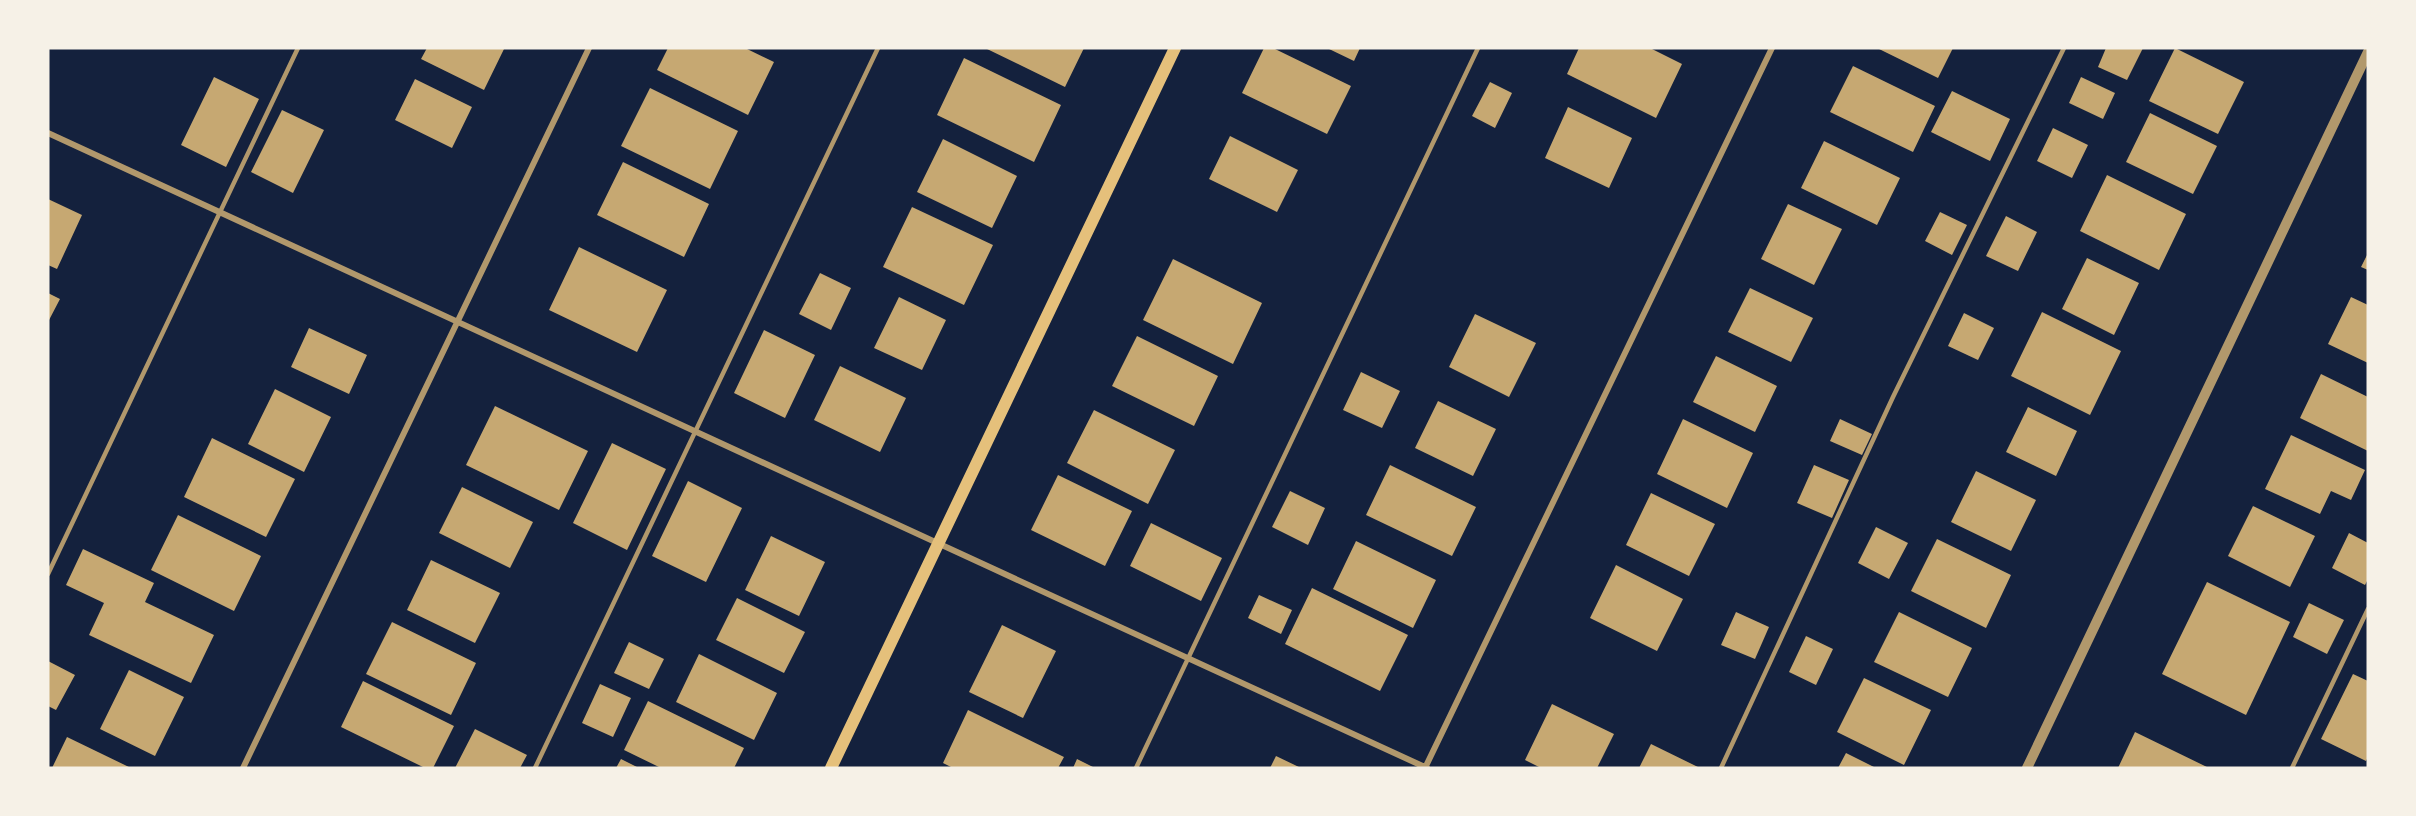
<svg xmlns="http://www.w3.org/2000/svg" width="2416" height="816" font-family="'Fira Sans Condensed',sans-serif">
<rect width="100%" height="100%" fill="#14213d"/>
<path fill="#c6a872" d="M 427,48 L 502,48 L 504,49 L 484,90 L 421,59 Z
M 668,48 L 745,48 L 774,62 L 748,115 L 657,70 Z
M 985,48 L 1084,48 L 1065,87 Z
M 1264,48 L 1273,48 L 1351,86 L 1327,134 L 1242,93 Z
M 1327,48 L 1360,48 L 1354,61 Z
M 1579,48 L 1650,48 L 1682,64 L 1656,118 L 1567,74 Z
M 1877,48 L 1953,48 L 1938,78 Z
M 2106,48 L 2143,48 L 2127,80 L 2098,67 Z
M 2175,48 L 2244,82 L 2218,134 L 2149,101 Z
M 964,58 L 1061,105 L 1034,162 L 937,115 Z
M 1853,66 L 1935,106 L 1913,152 L 1830,112 Z
M 214,77 L 259,99 L 226,167 L 181,145 Z
M 2081,77 L 2115,93 L 2103,119 L 2069,103 Z
M 415,79 L 472,107 L 452,148 L 395,120 Z
M 1490,82 L 1512,93 L 1495,128 L 1472,116 Z
M 650,88 L 738,131 L 710,189 L 621,146 Z
M 1952,91 L 2010,119 L 1990,161 L 1931,132 Z
M 1568,107 L 1632,138 L 1609,188 L 1545,158 Z
M 282,110 L 324,130 L 293,193 L 251,172 Z
M 2150,113 L 2217,146 L 2193,194 L 2126,162 Z
M 2053,128 L 2088,145 L 2072,178 L 2037,161 Z
M 1230,136 L 1298,170 L 1277,212 L 1209,179 Z
M 943,139 L 1017,176 L 992,228 L 917,192 Z
M 1824,141 L 1900,178 L 1877,225 L 1801,188 Z
M 623,162 L 709,204 L 684,257 L 597,215 Z
M 2107,175 L 2186,214 L 2159,270 L 2080,231 Z
M 48,199 L 82,215 L 57,269 L 48,265 Z
M 1788,204 L 1842,229 L 1814,285 L 1761,259 Z
M 912,207 L 993,245 L 964,305 L 883,267 Z
M 1940,212 L 1967,225 L 1952,255 L 1925,241 Z
M 2006,216 L 2037,232 L 2018,271 L 1986,256 Z
M 579,247 L 667,290 L 637,352 L 549,310 Z
M 2368,253 L 2368,270 L 2361,267 Z
M 2087,258 L 2139,283 L 2114,335 L 2062,309 Z
M 1173,259 L 1262,303 L 1233,364 L 1143,320 Z
M 820,273 L 851,288 L 831,330 L 799,314 Z
M 1750,288 L 1813,318 L 1791,362 L 1728,332 Z
M 48,293 L 60,299 L 48,322 Z
M 899,297 L 946,320 L 922,370 L 874,348 Z
M 2351,297 L 2368,305 L 2368,363 L 2328,344 Z
M 2042,312 L 2121,351 L 2090,415 L 2011,376 Z
M 1964,313 L 1994,328 L 1978,360 L 1948,346 Z
M 1475,314 L 1536,343 L 1509,397 L 1449,367 Z
M 309,328 L 367,355 L 349,394 L 291,367 Z
M 764,330 L 815,355 L 785,418 L 734,393 Z
M 1137,336 L 1218,376 L 1194,426 L 1112,386 Z
M 1716,356 L 1777,386 L 1755,432 L 1693,402 Z
M 840,366 L 906,398 L 880,452 L 814,420 Z
M 1361,372 L 1400,391 L 1382,428 L 1343,410 Z
M 2321,374 L 2368,397 L 2368,451 L 2300,418 Z
M 275,389 L 331,417 L 304,472 L 248,444 Z
M 1438,401 L 1496,429 L 1473,476 L 1415,448 Z
M 495,406 L 588,451 L 559,510 L 466,465 Z
M 2028,407 L 2077,431 L 2056,476 L 2006,452 Z
M 1094,410 L 1175,450 L 1148,504 L 1067,463 Z
M 1683,419 L 1753,453 L 1727,508 L 1657,474 Z
M 1840,419 L 1872,434 L 1862,455 L 1830,441 Z
M 2291,435 L 2365,470 L 2351,500 L 2331,491 L 2320,514 L 2265,489 Z
M 212,438 L 295,479 L 266,537 L 184,497 Z
M 612,443 L 666,469 L 627,550 L 573,523 Z
M 1390,465 L 1476,507 L 1452,556 L 1366,515 Z
M 1814,465 L 1849,480 L 1832,518 L 1797,503 Z
M 1976,471 L 2036,500 L 2011,551 L 1951,522 Z
M 1058,475 L 1132,511 L 1105,566 L 1031,530 Z
M 688,481 L 742,508 L 706,582 L 652,556 Z
M 462,487 L 533,522 L 510,568 L 439,533 Z
M 1290,491 L 1325,508 L 1308,545 L 1272,527 Z
M 1651,493 L 1715,524 L 1689,576 L 1626,545 Z
M 2253,506 L 2315,536 L 2290,587 L 2228,556 Z
M 178,515 L 261,556 L 234,611 L 151,570 Z
M 1151,523 L 1222,558 L 1201,601 L 1130,566 Z
M 1876,527 L 1908,543 L 1889,579 L 1858,563 Z
M 2349,533 L 2368,543 L 2368,579 L 2365,585 L 2332,568 Z
M 771,536 L 825,562 L 799,616 L 745,590 Z
M 1937,539 L 2011,575 L 1986,628 L 1911,591 Z
M 1356,541 L 1436,580 L 1413,628 L 1333,589 Z
M 83,549 L 154,583 L 145,602 L 214,635 L 191,683 L 89,635 L 104,603 L 66,585 Z
M 431,560 L 500,593 L 475,643 L 407,610 Z
M 1616,565 L 1683,599 L 1657,651 L 1590,618 Z
M 2207,582 L 2290,622 L 2246,715 L 2162,674 Z
M 1312,588 L 1408,635 L 1380,691 L 1285,644 Z
M 1259,595 L 1292,610 L 1281,634 L 1248,618 Z
M 737,598 L 805,632 L 784,673 L 716,640 Z
M 2309,603 L 2344,620 L 2327,654 L 2293,637 Z
M 1736,612 L 1769,627 L 1755,659 L 1721,645 Z
M 1899,612 L 1972,648 L 1948,697 L 1874,662 Z
M 392,622 L 476,663 L 451,715 L 366,674 Z
M 1002,625 L 1056,651 L 1023,718 L 969,692 Z
M 1806,636 L 1833,649 L 1816,685 L 1789,672 Z
M 629,642 L 664,659 L 649,689 L 614,673 Z
M 699,654 L 777,693 L 754,740 L 676,702 Z
M 48,661 L 75,675 L 56,710 L 48,706 Z
M 129,670 L 184,697 L 155,756 L 100,729 Z
M 2353,674 L 2368,681 L 2368,757 L 2366,761 L 2321,739 Z
M 1864,678 L 1931,710 L 1904,765 L 1837,732 Z
M 363,681 L 454,726 L 433,768 L 425,768 L 341,727 Z
M 600,684 L 631,698 L 613,737 L 582,723 Z
M 648,701 L 744,748 L 734,768 L 661,768 L 624,750 Z
M 1552,704 L 1614,734 L 1597,768 L 1541,768 L 1525,760 Z
M 968,710 L 1064,757 L 1058,768 L 953,768 L 943,763 Z
M 475,729 L 527,755 L 520,768 L 455,768 Z
M 2135,732 L 2209,768 L 2118,768 Z
M 67,737 L 131,768 L 52,768 Z
M 1651,744 L 1700,768 L 1639,768 Z
M 1846,753 L 1876,768 L 1838,768 Z
M 1276,756 L 1301,768 L 1270,768 Z
M 621,759 L 639,768 L 616,768 Z
M 1077,759 L 1095,768 L 1073,768 Z"/>
<g fill="none" stroke-linecap="round" stroke-linejoin="round">
<path stroke="#b1986c" stroke-width="4.5" d="M 48,574 L 298,48
M 535,768 L 878,48
M 1136,768 L 1478,48
M 1721,768 L 1893,397 L 2064,48
M 2292,768 L 2368,609"/>
<path stroke="#b1986c" stroke-width="6" d="M 48,133 C 507,345 967,557 1427,768
M 243,768 L 589,48
M 1425,768 L 1772,48"/>
<path stroke="#b1986c" stroke-width="10" d="M 2027,768 L 2368,52"/>
<path stroke="#e5c07b" stroke-width="12" d="M 831,768 L 1175,48"/>
</g>
<rect width="2416" height="816" fill="none" stroke="#f6f1e7" stroke-width="99"/>
</svg>
